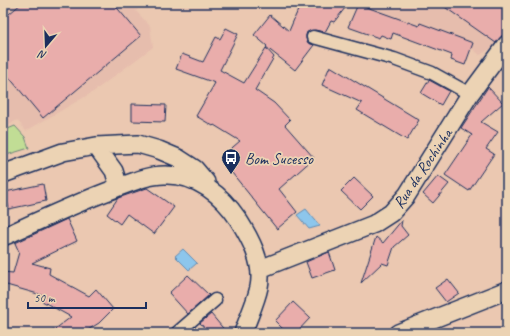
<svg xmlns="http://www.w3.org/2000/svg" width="510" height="336" font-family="Caveat,sans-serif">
<rect width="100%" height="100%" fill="#ebc8b1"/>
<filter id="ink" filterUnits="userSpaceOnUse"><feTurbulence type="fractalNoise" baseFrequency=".025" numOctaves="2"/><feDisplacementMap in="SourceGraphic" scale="8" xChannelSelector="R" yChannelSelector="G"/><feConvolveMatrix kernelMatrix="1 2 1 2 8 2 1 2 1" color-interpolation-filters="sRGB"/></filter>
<g filter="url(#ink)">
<path fill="#e6bdad" d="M 3,3 L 145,3 L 136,11 L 150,26 L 153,47 L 93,92 L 26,131 L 17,120 L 3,129 Z
M 348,3 L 507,3 L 507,34 L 498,44 L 480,55 L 465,43 L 406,24 Z"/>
<path fill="#c1dd95" stroke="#6e867a" d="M 15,126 L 25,137 L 29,148 L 3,156 L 3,131 Z"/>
<path fill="#8dc6ec" stroke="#5f8ab3" d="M 306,209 L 320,226 L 309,229 L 297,215 Z
M 183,249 L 197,263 L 189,270 L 175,256 Z"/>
<path fill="#e9adab" stroke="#1b2f5e" d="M 22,3 L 113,3 L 141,36 L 43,118 L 3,70 L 3,19 Z
M 301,3 L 349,3 L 334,22 L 331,21 L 325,32 L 315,30 L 307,32 L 306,35 L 306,39 L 308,43 L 314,45 L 295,70 L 266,47 L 267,46 L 254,35 L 270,15 L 289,31 Z
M 439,3 L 507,3 L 507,31 L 496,43 Z
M 358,4 L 419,26 L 420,23 L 473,43 L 465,65 L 451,60 L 452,55 L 393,33 L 391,39 L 381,35 L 379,38 L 348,27 Z
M 226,28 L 238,34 L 220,70 L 244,83 L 266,48 L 274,57 L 255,90 L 274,103 L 290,120 L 285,125 L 314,158 L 279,189 L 297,212 L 277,229 L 220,158 L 240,141 L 214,125 L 213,126 L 196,116 L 215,83 L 176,69 L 182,54 L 203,62 L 216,37 L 220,39 Z
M 330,66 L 419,120 L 407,140 L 357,110 L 362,103 L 322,85 Z
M 429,80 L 449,91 L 441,105 L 421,93 Z
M 488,87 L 503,103 L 481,122 L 498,132 L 486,149 L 494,154 L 469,191 L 445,175 L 472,135 L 461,128 Z
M 132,104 L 166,105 L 165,122 L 132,121 Z
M 438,176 L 449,184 L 433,203 L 423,194 Z
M 354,178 L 373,196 L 360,209 L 341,191 Z
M 43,184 L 46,201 L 9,209 L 5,192 Z
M 147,188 L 174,207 L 154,234 L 127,214 L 120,224 L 107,214 L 118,198 Z
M 67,219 L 77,241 L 32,263 L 50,268 L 49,274 L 89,296 L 96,289 L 113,309 L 99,323 L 83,333 L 50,333 L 71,317 L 42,301 L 45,296 L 3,284 L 3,272 L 13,273 L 19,252 L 15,243 Z
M 402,220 L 401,226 L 408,235 L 394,247 L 388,265 L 382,263 L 361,283 L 376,237 L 383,243 Z
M 329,252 L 335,270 L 312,278 L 306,262 Z
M 188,275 L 209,295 L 188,314 L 169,293 Z
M 448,279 L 459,293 L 446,302 L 435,288 Z
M 293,302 L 310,318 L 296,333 L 287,333 L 275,321 Z
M 211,314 L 227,333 L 209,333 L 200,323 Z"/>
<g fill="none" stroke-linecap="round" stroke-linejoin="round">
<defs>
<path id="street" d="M 313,37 L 394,59 L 432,73 L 470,94
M 177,333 L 215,300"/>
<path id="secondary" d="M 96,146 L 138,144 L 159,150 L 178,158 L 195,169 L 206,182
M 3,174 L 63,152 L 96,146 L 114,171 L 119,187
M 3,237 C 40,220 76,203 114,189 C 130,183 149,174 167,175 C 197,175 222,195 238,219 C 250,238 264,263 259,287 C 256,302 248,318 243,333
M 260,269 L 374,224 L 391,213 L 407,195 L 470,94 L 507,44
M 398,333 L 507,290"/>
</defs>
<use href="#street" stroke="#1b2f5e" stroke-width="15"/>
<use href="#secondary" stroke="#1b2f5e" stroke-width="20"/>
<use href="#street" stroke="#ecd3b4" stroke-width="12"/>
<use href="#secondary" stroke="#ecd3b4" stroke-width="17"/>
</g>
</g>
<defs>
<symbol id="bus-pin" viewBox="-11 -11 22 30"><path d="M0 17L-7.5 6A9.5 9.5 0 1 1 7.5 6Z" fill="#1b2f5e" stroke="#ecd3b4"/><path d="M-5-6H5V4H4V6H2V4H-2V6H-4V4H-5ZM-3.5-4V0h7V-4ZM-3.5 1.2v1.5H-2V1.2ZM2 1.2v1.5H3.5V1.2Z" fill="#fff"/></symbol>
</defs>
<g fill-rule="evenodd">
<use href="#bus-pin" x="220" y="147" width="22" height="30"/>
</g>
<g text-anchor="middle" stroke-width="3.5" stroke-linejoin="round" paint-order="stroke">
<g font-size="16" fill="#1b2f5e" stroke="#ecd3b4" text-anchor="start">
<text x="245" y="164">Bom Sucesso</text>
</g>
<g font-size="16" fill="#1b2f5e" stroke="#ecd3b4">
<text transform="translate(422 168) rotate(-56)" y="6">Rua da Rochinha</text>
</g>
</g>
<rect width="510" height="336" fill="none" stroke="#ecd3b4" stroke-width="16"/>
<rect x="8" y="8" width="494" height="320" fill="none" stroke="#1b2f5e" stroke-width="1.5" filter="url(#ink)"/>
<g transform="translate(46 46) rotate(199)" stroke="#ecd3b4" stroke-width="3" paint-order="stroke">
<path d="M0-3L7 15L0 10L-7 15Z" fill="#1b2f5e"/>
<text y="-6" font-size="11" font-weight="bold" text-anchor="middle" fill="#1b2f5e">N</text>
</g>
<path d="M28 302v6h118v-6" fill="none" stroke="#1b2f5e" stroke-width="2"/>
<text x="34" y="302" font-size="12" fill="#1b2f5e" stroke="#ecd3b4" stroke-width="3" paint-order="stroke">50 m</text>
</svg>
